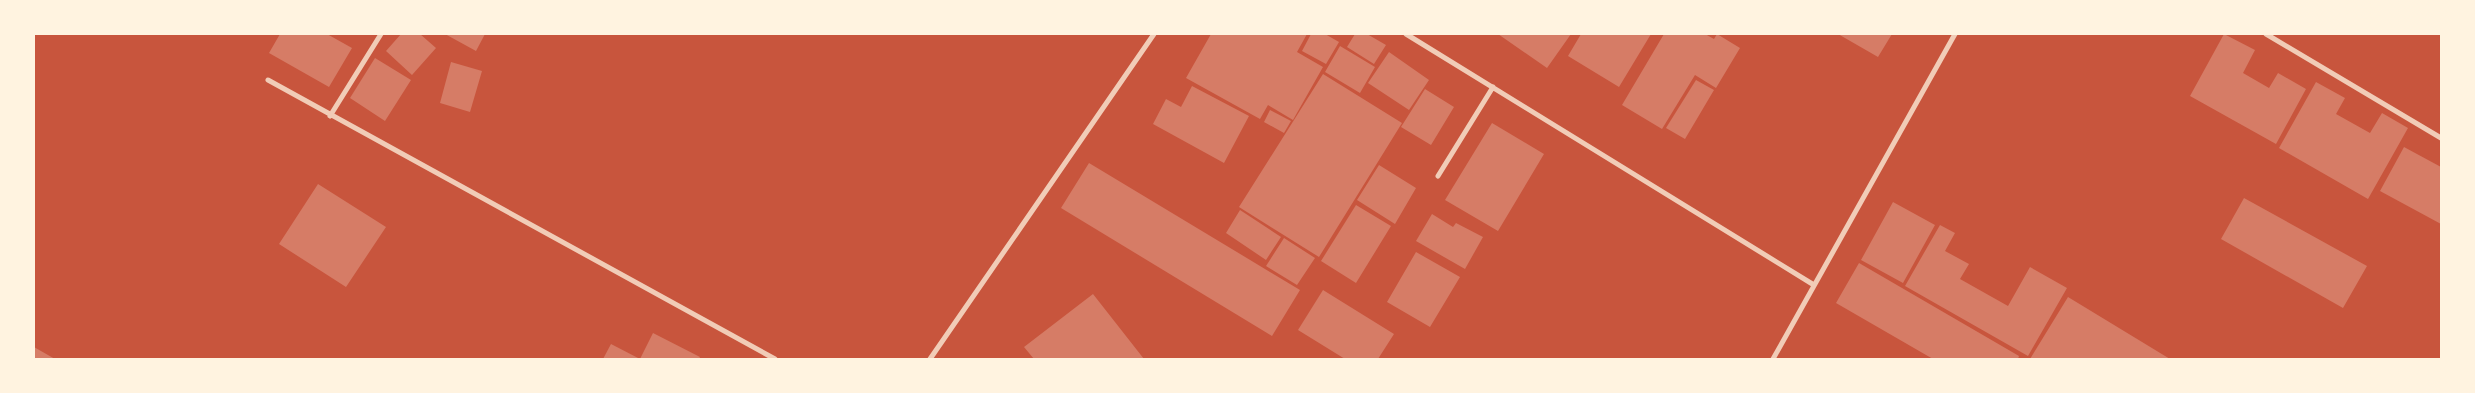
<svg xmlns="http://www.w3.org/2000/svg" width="2475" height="393" font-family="'Work Sans',sans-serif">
<rect width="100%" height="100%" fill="#c8553d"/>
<path fill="#d67c66" d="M 280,34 L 327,34 L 352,48 L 329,87 L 269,53 Z
M 401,34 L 420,34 L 436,48 L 412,75 L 386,51 Z
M 445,34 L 485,34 L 476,51 Z
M 1211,34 L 1307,34 L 1297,52 L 1323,67 L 1293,120 L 1268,105 L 1260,119 L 1186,78 Z
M 1311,34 L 1325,34 L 1339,42 L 1326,64 L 1302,51 Z
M 1355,34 L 1367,34 L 1386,45 L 1374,64 L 1347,47 Z
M 1498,34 L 1571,34 L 1547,68 Z
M 1581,34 L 1651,34 L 1619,87 L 1568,56 Z
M 1664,34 L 1705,34 L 1714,39 L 1717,34 L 1740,48 L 1716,88 L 1695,75 L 1662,129 L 1622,105 Z
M 1838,34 L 1892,34 L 1878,57 Z
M 2224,34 L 2255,50 L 2243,73 L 2269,88 L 2278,73 L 2306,89 L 2276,144 L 2190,96 Z
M 1340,46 L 1375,67 L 1360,93 L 1325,72 Z
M 1389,52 L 1429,80 L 1409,110 L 1368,83 Z
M 375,58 L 411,80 L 385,121 L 350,98 Z
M 451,62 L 482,71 L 470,112 L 440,103 Z
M 1323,74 L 1402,123 L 1319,257 L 1239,207 Z
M 1696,80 L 1714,90 L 1685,139 L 1666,128 Z
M 2316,82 L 2345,98 L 2336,114 L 2370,133 L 2382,113 L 2408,128 L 2368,199 L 2279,148 Z
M 1192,86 L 1249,116 L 1224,163 L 1153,124 L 1166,99 L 1181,107 Z
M 1425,89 L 1454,107 L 1431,145 L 1401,127 Z
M 1270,110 L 1291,121 L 1284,133 L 1264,122 Z
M 1492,123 L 1544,154 L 1498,231 L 1445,200 Z
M 2404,147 L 2441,167 L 2441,224 L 2380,191 Z
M 1089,163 L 1300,290 L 1272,336 L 1061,208 Z
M 1379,165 L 1416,188 L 1395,224 L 1357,200 Z
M 318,184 L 386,227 L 346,287 L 279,244 Z
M 2244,198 L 2367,266 L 2343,308 L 2221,239 Z
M 1893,202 L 1935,225 L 1903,283 L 1861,260 Z
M 1356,205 L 1391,226 L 1356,283 L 1321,261 Z
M 1240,210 L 1281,237 L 1266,260 L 1226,233 Z
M 1432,214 L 1453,227 L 1456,223 L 1483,237 L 1465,269 L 1416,241 Z
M 1940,225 L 1955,233 L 1945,251 L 1969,264 L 1960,279 L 2008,306 L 2030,267 L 2067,288 L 2028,356 L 1905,286 Z
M 1284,238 L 1315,258 L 1297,285 L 1266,266 Z
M 1416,252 L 1460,277 L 1430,327 L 1387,302 Z
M 1859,263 L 2019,356 L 2018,359 L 1933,359 L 1836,303 Z
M 1323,290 L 1394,334 L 1378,359 L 1345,359 L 1298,330 Z
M 1093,294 L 1144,359 L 1034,359 L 1024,347 Z
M 2068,297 L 2170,359 L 2030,359 Z
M 653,333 L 700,357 L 699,359 L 603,359 L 611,344 L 640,359 Z
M 34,347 L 55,359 L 34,359 Z"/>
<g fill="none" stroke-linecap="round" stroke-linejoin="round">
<path stroke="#f1ccb7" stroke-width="5" d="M 1406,34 L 1814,285
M 2266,34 L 2441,138
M 268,80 L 775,359
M 330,116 L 381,34
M 1438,176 L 1493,87
M 930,359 L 1154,34
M 1773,359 L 1955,34"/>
</g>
<rect width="2475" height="393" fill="none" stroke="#fff3e0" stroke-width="70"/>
</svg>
